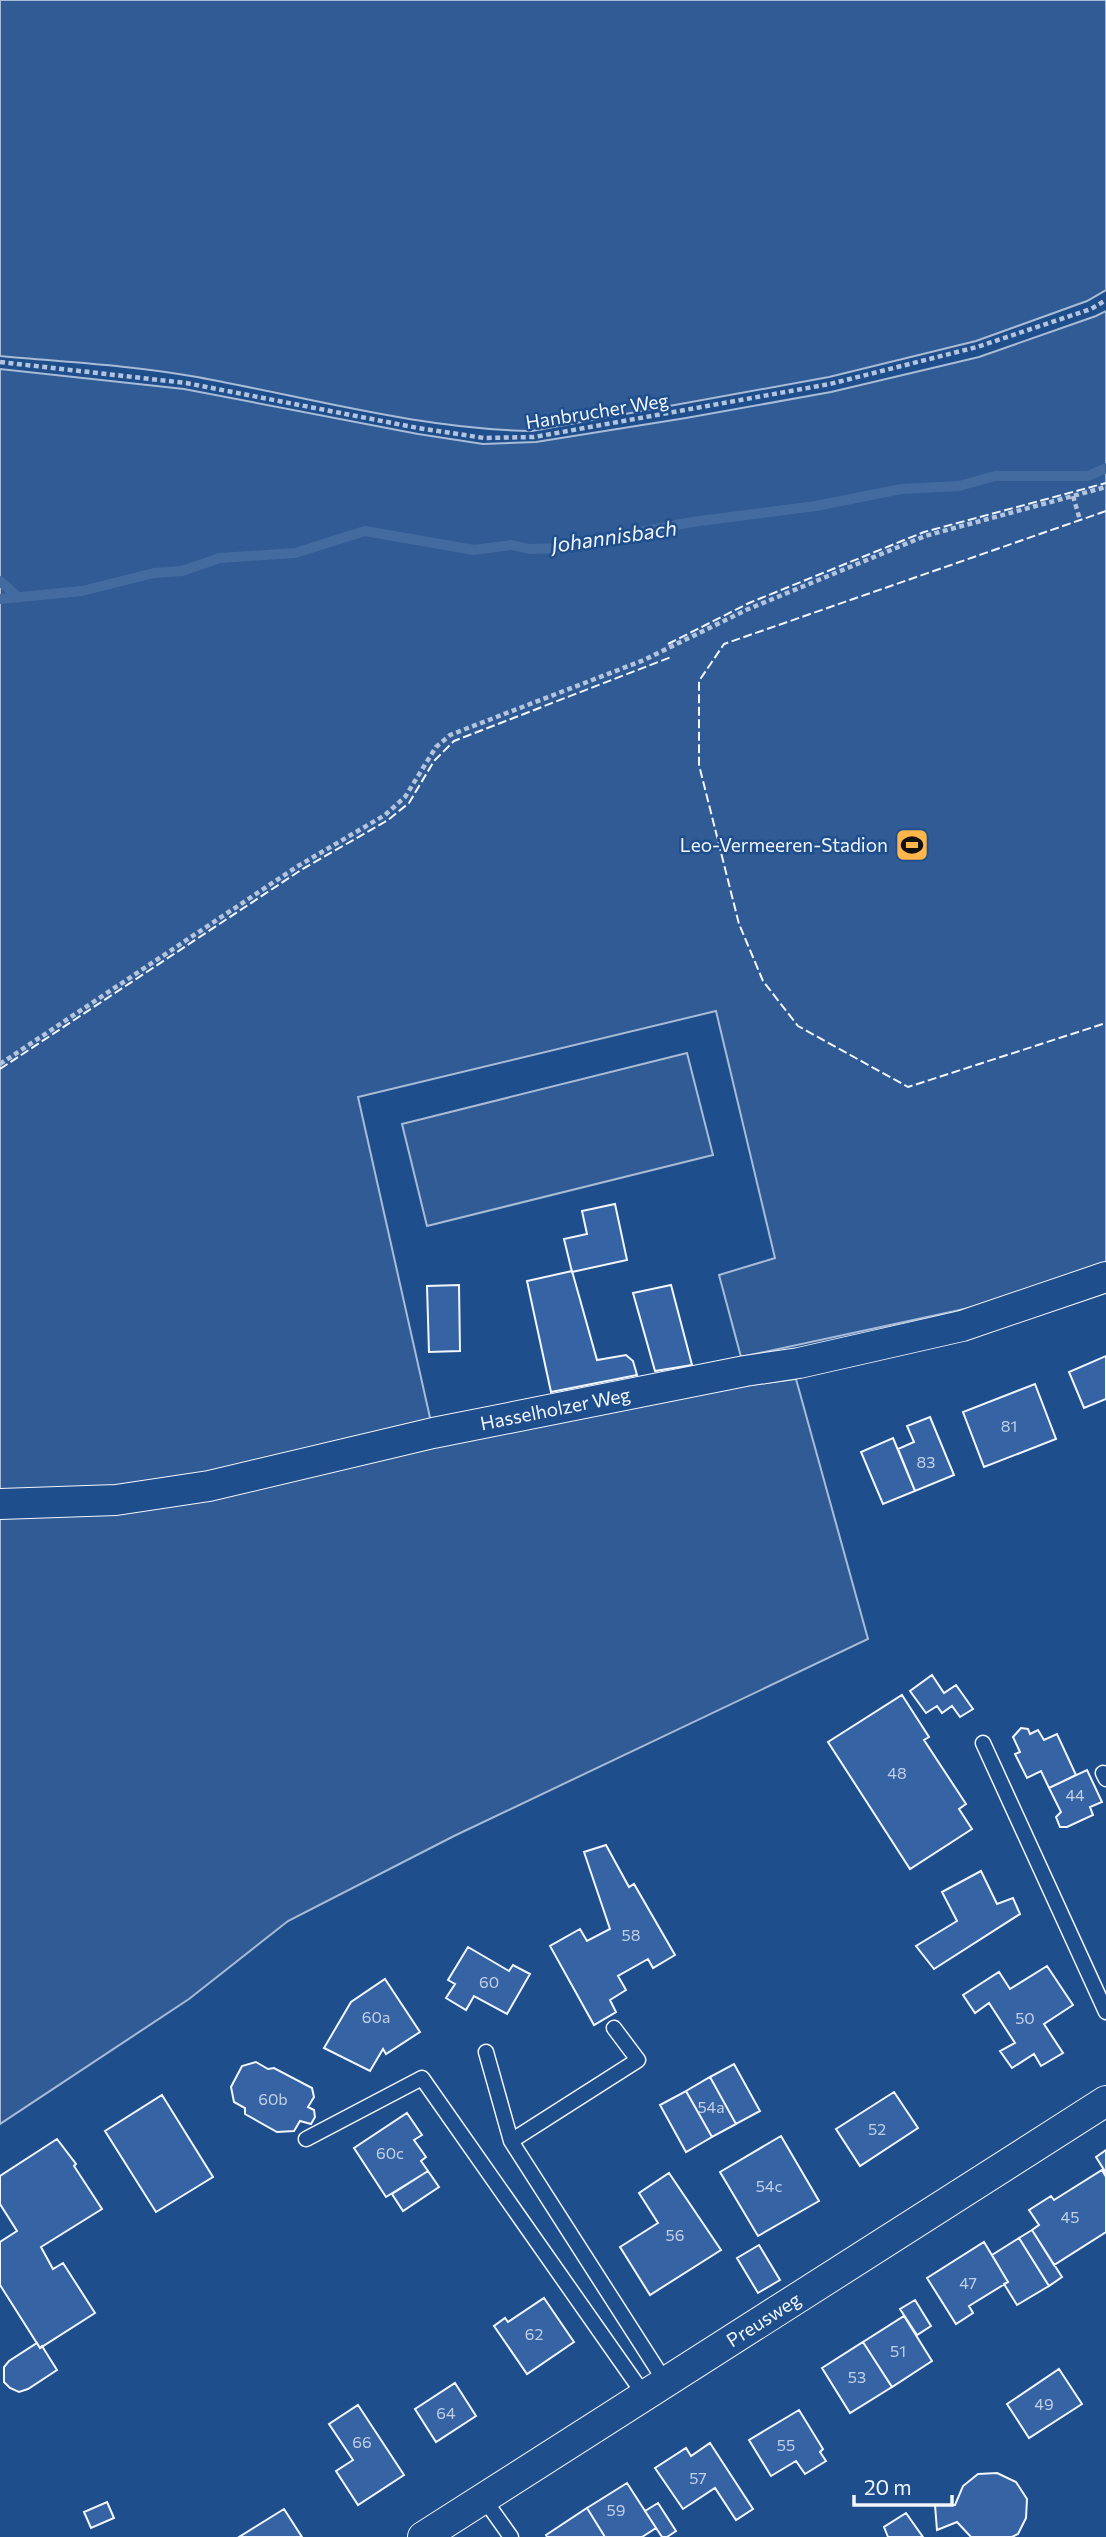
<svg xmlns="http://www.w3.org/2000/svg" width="1106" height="2537" font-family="Commissioner,sans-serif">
<rect width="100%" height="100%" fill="#1f4e8c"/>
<path fill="#305b95" stroke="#a8bbd7" stroke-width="2" d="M 0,0 L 1106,0 L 1106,290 L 1087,301 L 976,341 L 829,377 L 532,431 C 417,429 304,396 191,376 C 128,365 63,362 0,356 Z
M 1106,311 L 1106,1266 L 969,1308 L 741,1357 L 719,1275 L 775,1258 L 716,1011 L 358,1097 L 431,1422 L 203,1473 L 63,1493 L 0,1495 L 0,369 L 184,389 L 418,434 L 483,444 L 536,442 L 686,418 L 831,392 L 979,357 L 1096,316 Z
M 687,1053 L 713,1155 L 427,1226 L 402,1124 Z
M 796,1379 L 868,1639 L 454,1836 L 288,1921 L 189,1999 L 0,2124 L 0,1518 L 433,1446 L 714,1390 Z"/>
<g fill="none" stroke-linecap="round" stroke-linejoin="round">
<path stroke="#446ba0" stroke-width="10" d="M 0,581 L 18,597
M 0,599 L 82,591 L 154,573 L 182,571 L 220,558 L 295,553 L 365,531 L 474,550 L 512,545 L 529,549 L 560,548 L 692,522 L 816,506 L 901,489 L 959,486 L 995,476 L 1088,476 L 1106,468"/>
</g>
<path fill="#3563a3" stroke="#f2f6ff" stroke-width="2" d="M 615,1204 L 627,1260 L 572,1272 L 564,1239 L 587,1234 L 582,1211 Z
M 572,1271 L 597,1360 L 626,1355 L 633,1361 L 637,1375 L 551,1392 L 527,1281 Z
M 459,1285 L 460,1351 L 429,1352 L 427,1286 Z
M 671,1285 L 692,1365 L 655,1371 L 633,1293 Z
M 1106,1356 L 1106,1399 L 1084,1408 L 1069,1372 Z
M 1035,1384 L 1056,1439 L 984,1467 L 963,1412 Z
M 930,1417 L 954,1475 L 915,1491 L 898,1449 L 914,1442 L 907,1426 Z
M 893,1438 L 915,1491 L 883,1504 L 861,1452 Z
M 932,1675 L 944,1693 L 956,1685 L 973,1709 L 960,1717 L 952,1706 L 942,1713 L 937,1706 L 926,1713 L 910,1691 Z
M 902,1695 L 929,1737 L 924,1740 L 966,1804 L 959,1809 L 972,1829 L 910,1869 L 828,1742 Z
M 1021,1728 L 1028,1729 L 1030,1734 L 1038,1730 L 1044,1740 L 1057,1734 L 1076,1775 L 1049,1788 L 1041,1771 L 1027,1778 L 1015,1754 L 1020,1752 L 1013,1737 Z
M 1087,1770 L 1102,1802 L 1090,1807 L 1093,1815 L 1067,1827 L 1060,1827 L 1056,1817 L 1061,1812 L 1049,1788 Z
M 606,1845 L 629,1887 L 634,1884 L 675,1955 L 653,1968 L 648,1959 L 618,1976 L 626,1990 L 610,2000 L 616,2012 L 594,2025 L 550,1946 L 580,1929 L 587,1941 L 610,1929 L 584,1852 Z
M 981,1871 L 997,1904 L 1013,1898 L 1020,1914 L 934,1969 L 916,1946 L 957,1921 L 942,1892 Z
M 468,1947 L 509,1971 L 513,1965 L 530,1974 L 507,2014 L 474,1996 L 466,2010 L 446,1998 L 455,1984 L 448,1980 Z
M 1047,1966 L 1073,2005 L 1044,2024 L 1063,2053 L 1041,2066 L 1034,2054 L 1012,2068 L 1000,2051 L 1015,2043 L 989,2003 L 975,2013 L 963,1995 L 999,1972 L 1010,1989 Z
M 385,1979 L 420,2032 L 386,2054 L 383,2049 L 370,2071 L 324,2048 L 351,2002 Z
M 256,2062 L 268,2069 L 274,2068 L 312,2088 L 314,2097 L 308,2107 L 314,2110 L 315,2117 L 311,2124 L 300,2121 L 294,2131 L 277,2132 L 245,2114 L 245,2108 L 234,2102 L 231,2087 L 242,2066 Z
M 734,2064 L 760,2111 L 736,2124 L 710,2077 Z
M 710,2077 L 736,2124 L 712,2137 L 686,2091 Z
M 686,2091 L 712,2137 L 686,2152 L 660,2105 Z
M 894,2092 L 918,2128 L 860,2166 L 836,2129 Z
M 162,2095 L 213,2177 L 156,2212 L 105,2131 Z
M 407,2113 L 422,2135 L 414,2140 L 426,2157 L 421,2161 L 428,2171 L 386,2197 L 354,2148 Z
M 781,2136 L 819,2201 L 758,2236 L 720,2172 Z
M 57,2139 L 76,2164 L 74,2166 L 102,2209 L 41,2247 L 53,2269 L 63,2263 L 95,2313 L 40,2348 L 0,2285 L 0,2242 L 17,2231 L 0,2204 L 0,2176 Z
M 1106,2150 L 1106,2173 L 1096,2157 Z
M 1102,2170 L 1106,2177 L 1106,2232 L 1054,2265 L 1032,2230 L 1039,2225 L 1029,2210 L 1051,2196 L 1054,2200 Z
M 428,2171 L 439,2187 L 403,2211 L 392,2194 Z
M 669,2173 L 721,2250 L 650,2295 L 620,2247 L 658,2223 L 639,2193 Z
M 1032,2230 L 1062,2277 L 1049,2286 L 1019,2238 Z
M 1019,2238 L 1049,2286 L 1017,2305 L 1004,2284 L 1008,2282 L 992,2255 Z
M 984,2242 L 1008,2282 L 969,2306 L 973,2313 L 956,2324 L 927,2278 Z
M 759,2245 L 780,2280 L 758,2293 L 737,2258 Z
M 544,2298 L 574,2342 L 527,2374 L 494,2326 L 505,2318 L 508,2322 Z
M 915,2300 L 931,2326 L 917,2335 L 900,2309 Z
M 904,2316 L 932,2361 L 892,2387 L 863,2342 Z
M 863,2342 L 892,2387 L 850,2413 L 822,2368 Z
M 37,2343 L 40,2348 L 42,2346 L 57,2370 L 28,2389 L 19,2392 L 10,2388 L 4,2382 L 4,2367 L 9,2361 Z
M 1059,2369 L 1082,2404 L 1029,2438 L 1007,2404 Z
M 455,2383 L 476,2416 L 436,2442 L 415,2409 Z
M 358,2405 L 404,2475 L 358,2505 L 336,2471 L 353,2460 L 329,2424 Z
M 799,2410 L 823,2449 L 820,2452 L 826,2461 L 805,2474 L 796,2461 L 771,2476 L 749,2440 Z
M 710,2443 L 753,2509 L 736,2520 L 715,2488 L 683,2509 L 655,2468 L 686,2448 L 691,2456 Z
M 997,2473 L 1016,2482 L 1027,2499 L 1026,2518 L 1018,2534 L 1012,2537 L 971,2537 L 957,2522 L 937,2530 L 935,2505 L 955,2505 L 963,2486 L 978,2474 Z
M 627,2483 L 656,2528 L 642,2537 L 605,2537 L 587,2508 Z
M 107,2502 L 114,2518 L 91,2528 L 84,2512 Z
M 658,2503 L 676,2531 L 667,2537 L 662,2537 L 645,2511 Z
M 587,2508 L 605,2537 L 547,2537 L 546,2535 Z
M 284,2509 L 302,2537 L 239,2537 Z
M 906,2513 L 923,2537 L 888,2537 L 884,2527 Z"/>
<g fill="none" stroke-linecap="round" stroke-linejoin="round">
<defs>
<path id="lane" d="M 983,1743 L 1106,2012
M 1103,1773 L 1106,1779
M 486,2052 L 511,2141 L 666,2383
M 306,2139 L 422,2078 L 645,2396
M 511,2141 L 638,2060 L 614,2028
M 484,2499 L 511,2537"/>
<g id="street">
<path id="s1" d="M 0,1504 L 116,1500 L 209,1486 L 433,1433 L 745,1371 L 799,1363 L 962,1326 L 1106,1277"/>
<path id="s2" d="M 423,2537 L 1106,2101"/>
</g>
</defs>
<use href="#lane" stroke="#f2f6ff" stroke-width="17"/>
<use href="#street" stroke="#f2f6ff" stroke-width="32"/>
<path stroke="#b3c4dc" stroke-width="4.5" stroke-dasharray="5 3.5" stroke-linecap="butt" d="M 0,362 L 186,383 L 418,428 L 484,438 L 534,437 L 830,384 L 977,347 L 1091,309 L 1106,300
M 1073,496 L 1080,520
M 0,1064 L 298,866 L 385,815 L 405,797 L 436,747 L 450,735 L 644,660 L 746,610 L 925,536 L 1106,487"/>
<use href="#lane" stroke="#1f4e8c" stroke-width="14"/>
<use href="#street" stroke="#1f4e8c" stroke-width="30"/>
<path stroke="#f2f6ff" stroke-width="2" stroke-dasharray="9 3.5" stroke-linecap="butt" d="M 1106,511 L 724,644 L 699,681 L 699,765 L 739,924 L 763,981 L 798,1026 L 908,1087 L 1106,1023
M 668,644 L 749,603 L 924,532 L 1106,483
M 0,1069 L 301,870 L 388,820 L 409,803 L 434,761 L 454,741 L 671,657"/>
</g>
<defs>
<symbol id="stadium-square" viewBox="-11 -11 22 22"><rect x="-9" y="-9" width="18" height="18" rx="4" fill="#ffb74d" stroke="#1f4e8c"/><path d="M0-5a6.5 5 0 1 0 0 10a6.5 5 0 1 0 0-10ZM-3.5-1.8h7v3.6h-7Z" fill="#111"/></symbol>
</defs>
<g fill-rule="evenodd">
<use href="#stadium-square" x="893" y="826" width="38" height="38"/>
</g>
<g text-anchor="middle" stroke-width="5" stroke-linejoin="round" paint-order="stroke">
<g font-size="16" fill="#c3d1e8">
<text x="1009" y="1432">81</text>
<text x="926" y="1468">83</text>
<text x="897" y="1779">48</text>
<text x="1075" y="1801">44</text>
<text x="631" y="1941">58</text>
<text x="489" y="1988">60</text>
<text x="376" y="2023">60a</text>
<text x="1025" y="2024">50</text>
<text x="273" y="2105">60b</text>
<text x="711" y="2113">54a</text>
<text x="877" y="2135">52</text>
<text x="390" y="2159">60c</text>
<text x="769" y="2192">54c</text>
<text x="1070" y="2223">45</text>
<text x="675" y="2241">56</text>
<text x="968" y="2289">47</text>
<text x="534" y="2340">62</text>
<text x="898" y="2357">51</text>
<text x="857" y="2383">53</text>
<text x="1044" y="2410">49</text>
<text x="446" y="2419">64</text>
<text x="362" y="2448">66</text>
<text x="786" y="2451">55</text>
<text x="698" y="2484">57</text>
<text x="616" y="2516">59</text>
</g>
<g font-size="19" fill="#f2f6ff" stroke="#1f4e8c">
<text transform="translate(597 411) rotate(-9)" y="7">Hanbrucher Weg</text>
<text dy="7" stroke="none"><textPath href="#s1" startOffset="565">Hasselholzer Weg</textPath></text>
<text dy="7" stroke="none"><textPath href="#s2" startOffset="404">Preusweg</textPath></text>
</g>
<g font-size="19" fill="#f2f6ff" stroke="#1f4e8c" text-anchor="end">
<text x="888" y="852">Leo-Vermeeren-Stadion</text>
</g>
<g font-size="21" font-style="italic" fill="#f2f6ff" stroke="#1f4e8c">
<text transform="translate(614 537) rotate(-8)" y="7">Johannisbach</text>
</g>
</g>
<path d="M854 2495v10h98v-10" fill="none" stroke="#f2f6ff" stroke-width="3.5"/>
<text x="864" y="2495" font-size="21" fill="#f2f6ff" stroke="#1f4e8c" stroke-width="5" paint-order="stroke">20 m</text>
</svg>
